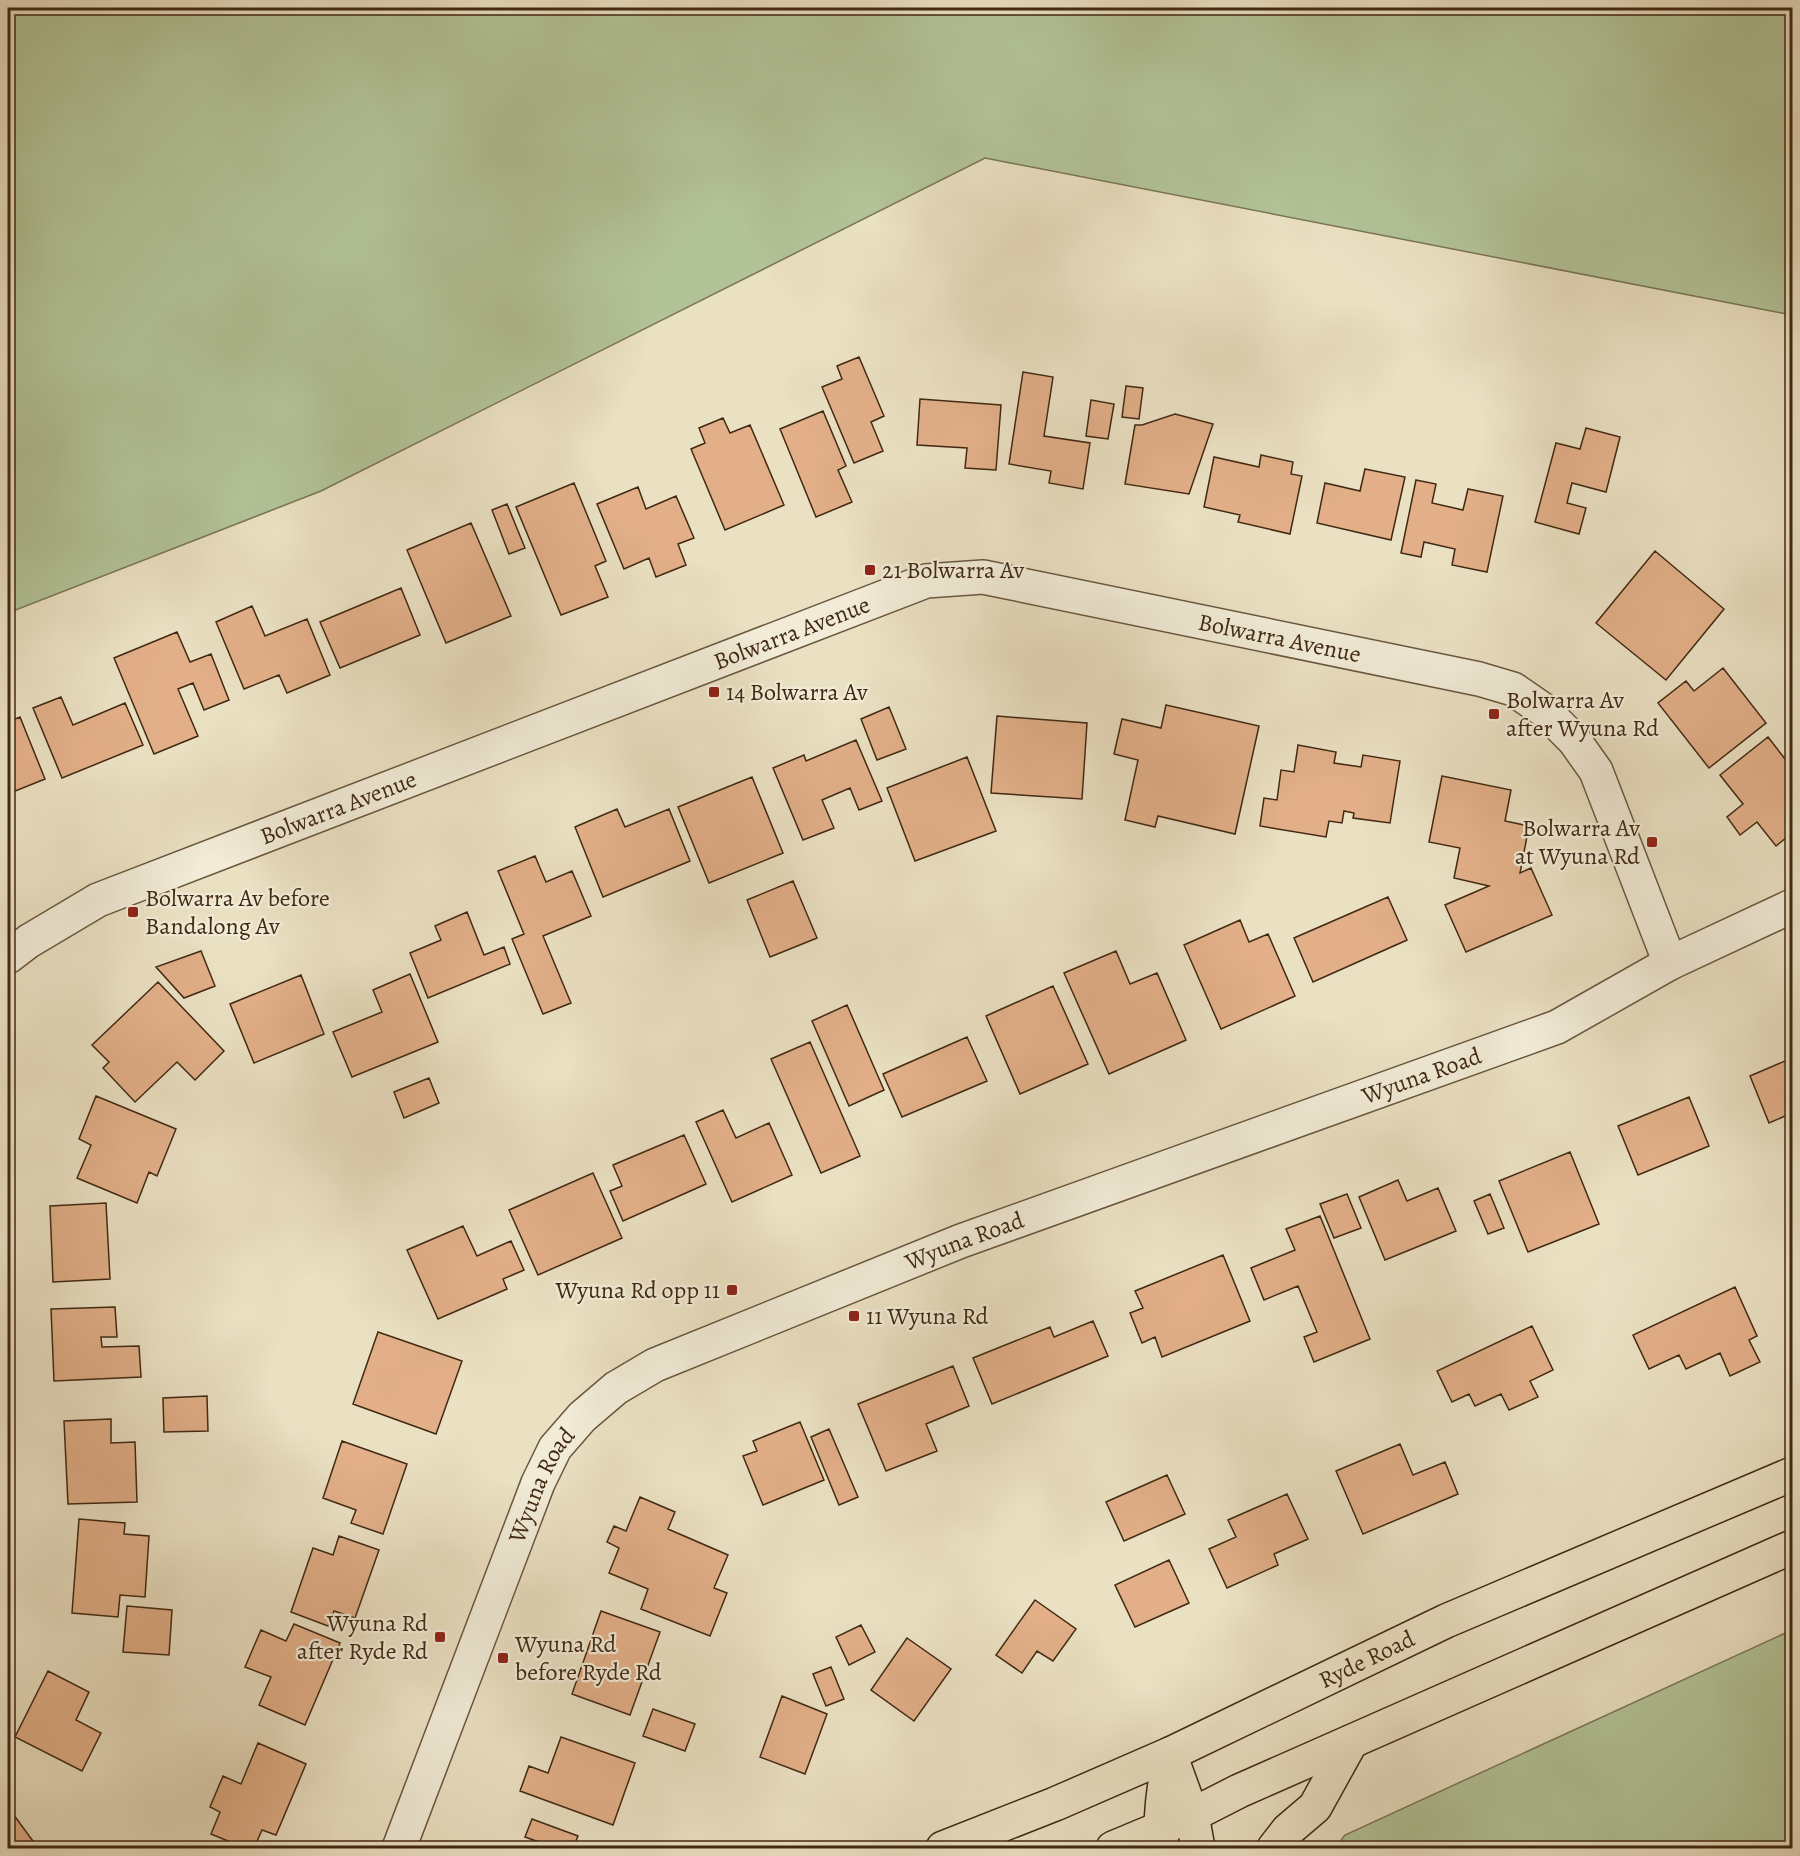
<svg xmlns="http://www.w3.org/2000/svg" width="1800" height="1856" font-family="Alegreya,serif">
<rect width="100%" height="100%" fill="#eae0c2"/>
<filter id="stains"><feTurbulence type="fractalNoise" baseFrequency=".00333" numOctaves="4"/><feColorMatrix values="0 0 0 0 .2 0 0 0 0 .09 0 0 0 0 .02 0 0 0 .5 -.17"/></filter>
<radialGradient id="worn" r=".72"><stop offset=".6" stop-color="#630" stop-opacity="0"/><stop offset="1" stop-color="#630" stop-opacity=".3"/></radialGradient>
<path fill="#b2c397" stroke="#797654" stroke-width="1.5" d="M 8,8 L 1773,8 L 1792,11 L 1792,315 L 985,158 L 321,491 L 8,613 Z
M 1792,1630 L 1792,1848 L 1335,1848 L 1345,1835 Z"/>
<path fill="#e2af88" stroke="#402912" stroke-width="1.5" d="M 859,357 L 884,416 L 871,422 L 883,451 L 854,463 L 822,387 L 842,379 L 837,366 Z
M 1023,372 L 1053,377 L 1044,436 L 1090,443 L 1083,489 L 1049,483 L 1051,471 L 1009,464 Z
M 1126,386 L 1143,388 L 1139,419 L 1122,417 Z
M 920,399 L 1001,405 L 996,470 L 965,468 L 967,448 L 917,445 Z
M 1091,400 L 1114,404 L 1108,439 L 1086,436 Z
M 823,411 L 846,466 L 838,470 L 852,502 L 816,517 L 780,429 Z
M 1175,414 L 1213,424 L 1189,494 L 1125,484 L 1135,425 L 1142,425 Z
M 723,418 L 730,433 L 750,425 L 784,505 L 725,530 L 691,449 L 705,443 L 699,428 Z
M 1586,428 L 1620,437 L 1606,492 L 1572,483 L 1567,503 L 1586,508 L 1579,534 L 1535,522 L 1556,443 L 1580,449 Z
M 1261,455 L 1293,462 L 1291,474 L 1302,476 L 1290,534 L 1238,522 L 1240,515 L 1204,507 L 1214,457 L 1259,467 Z
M 1365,469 L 1405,477 L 1391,540 L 1317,523 L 1325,483 L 1360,491 Z
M 1416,480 L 1436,484 L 1432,503 L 1463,510 L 1468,489 L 1503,496 L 1487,572 L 1452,565 L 1455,549 L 1424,542 L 1421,557 L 1401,553 Z
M 574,483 L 606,561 L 595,566 L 608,597 L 561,615 L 516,507 Z
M 638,487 L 646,509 L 676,496 L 694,538 L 678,544 L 686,565 L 656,577 L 649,558 L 624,569 L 597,504 Z
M 507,504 L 525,548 L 509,554 L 492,510 Z
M 471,523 L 511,616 L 446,643 L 407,550 Z
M 1655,551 L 1724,609 L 1666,680 L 1596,623 Z
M 401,588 L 420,635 L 340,668 L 320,622 Z
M 252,606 L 265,636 L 307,619 L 330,675 L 287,693 L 279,675 L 244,689 L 216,622 Z
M 177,632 L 190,662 L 211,654 L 229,700 L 204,710 L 193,683 L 178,689 L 198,736 L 154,754 L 114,658 Z
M 1723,668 L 1766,723 L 1709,768 L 1658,703 L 1686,681 L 1694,691 Z
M 61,697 L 73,725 L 125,703 L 143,745 L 62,778 L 33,708 Z
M 1166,705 L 1259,726 L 1235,834 L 1158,816 L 1155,827 L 1125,820 L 1138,760 L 1114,754 L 1122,719 L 1161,728 Z
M 889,707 L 906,749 L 877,760 L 861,719 Z
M 997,716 L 1087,723 L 1082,799 L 991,793 Z
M 20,717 L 45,779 L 8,794 L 8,722 Z
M 1768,737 L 1792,768 L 1792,799 L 1787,803 L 1792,810 L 1792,833 L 1776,846 L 1757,822 L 1740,835 L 1727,817 L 1743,804 L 1720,775 Z
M 856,740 L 882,801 L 859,810 L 850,788 L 822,800 L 834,828 L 803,840 L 773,768 L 804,755 L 806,761 Z
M 1298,745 L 1336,752 L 1334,763 L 1361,767 L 1363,755 L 1400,761 L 1390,823 L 1353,818 L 1354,813 L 1344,811 L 1342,823 L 1329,821 L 1326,837 L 1260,826 L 1264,798 L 1277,800 L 1281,770 L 1294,772 Z
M 967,757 L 996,831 L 915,861 L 887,788 Z
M 1442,776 L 1511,790 L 1505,821 L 1529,826 L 1520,873 L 1531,868 L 1552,915 L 1466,952 L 1445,905 L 1489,886 L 1454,878 L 1460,848 L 1429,842 Z
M 752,777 L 783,853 L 709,883 L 678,807 Z
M 617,809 L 625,827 L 669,809 L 690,861 L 603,897 L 575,827 Z
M 535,856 L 546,882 L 572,871 L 591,916 L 543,936 L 571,1003 L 543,1014 L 512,939 L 524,934 L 498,871 Z
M 793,881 L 817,938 L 770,957 L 747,900 Z
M 1388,897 L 1407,940 L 1313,982 L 1294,938 Z
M 467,912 L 484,955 L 504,947 L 510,964 L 428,998 L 410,953 L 441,940 L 435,926 Z
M 1240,920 L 1249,942 L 1268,934 L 1295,996 L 1221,1029 L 1184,945 Z
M 201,951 L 215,986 L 184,998 L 156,967 Z
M 1116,951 L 1130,984 L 1157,973 L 1186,1040 L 1109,1074 L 1064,973 Z
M 410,974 L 438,1042 L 352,1077 L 333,1032 L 382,1012 L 373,990 Z
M 301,975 L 324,1034 L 254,1063 L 230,1004 Z
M 158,982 L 224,1051 L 195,1080 L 177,1062 L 135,1102 L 103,1068 L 109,1062 L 92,1045 Z
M 1053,986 L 1088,1064 L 1020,1094 L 986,1016 Z
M 847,1005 L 884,1090 L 849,1106 L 812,1021 Z
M 967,1037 L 987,1081 L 902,1117 L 883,1074 Z
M 810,1042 L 860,1156 L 821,1173 L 771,1059 Z
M 1792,1058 L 1792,1113 L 1769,1123 L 1750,1076 Z
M 429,1078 L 439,1103 L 404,1118 L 394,1092 Z
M 96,1096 L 176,1129 L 157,1176 L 149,1172 L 137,1203 L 77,1178 L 91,1145 L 79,1139 Z
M 1689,1097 L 1709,1146 L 1638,1175 L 1618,1126 Z
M 723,1110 L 736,1138 L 769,1123 L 792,1175 L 732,1202 L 696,1122 Z
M 684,1135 L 706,1184 L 623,1221 L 610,1191 L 622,1186 L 613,1165 Z
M 1570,1152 L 1599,1224 L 1528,1252 L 1499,1181 Z
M 593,1173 L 622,1238 L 538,1275 L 509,1210 Z
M 1398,1180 L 1407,1201 L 1438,1188 L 1456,1231 L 1385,1260 L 1359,1197 Z
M 1347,1194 L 1361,1228 L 1334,1238 L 1320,1204 Z
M 1490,1194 L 1504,1228 L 1488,1234 L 1474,1201 Z
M 106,1203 L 110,1279 L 53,1282 L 50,1206 Z
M 1320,1216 L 1370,1339 L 1314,1362 L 1304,1337 L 1317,1332 L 1298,1286 L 1264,1300 L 1251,1268 L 1295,1250 L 1286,1229 Z
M 463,1226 L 477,1256 L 511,1241 L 524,1270 L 503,1279 L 507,1289 L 438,1319 L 407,1250 Z
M 1223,1255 L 1250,1321 L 1162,1357 L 1155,1337 L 1142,1343 L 1130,1313 L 1143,1308 L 1135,1291 Z
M 1735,1287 L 1757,1336 L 1749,1340 L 1760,1362 L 1730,1376 L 1720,1353 L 1686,1369 L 1679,1355 L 1649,1369 L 1633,1335 Z
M 115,1307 L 117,1337 L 101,1337 L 102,1347 L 139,1346 L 141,1377 L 54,1381 L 51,1309 Z
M 1093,1321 L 1108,1356 L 992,1404 L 973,1358 L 1050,1327 L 1054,1337 Z
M 1532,1326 L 1553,1370 L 1530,1381 L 1538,1397 L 1509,1410 L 1501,1394 L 1475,1406 L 1469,1394 L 1452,1402 L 1437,1371 Z
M 378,1332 L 462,1361 L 436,1434 L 353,1404 Z
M 953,1366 L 969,1406 L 926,1424 L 937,1451 L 886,1471 L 858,1404 Z
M 207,1396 L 208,1431 L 164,1432 L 163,1398 Z
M 111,1419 L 111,1443 L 135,1442 L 137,1502 L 68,1504 L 64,1421 Z
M 800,1422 L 824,1480 L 763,1505 L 743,1456 L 757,1451 L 753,1441 Z
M 829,1429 L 858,1497 L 839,1505 L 811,1437 Z
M 342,1441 L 407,1464 L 383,1534 L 351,1523 L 356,1510 L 323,1498 Z
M 1400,1444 L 1413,1475 L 1445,1462 L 1458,1494 L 1363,1534 L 1336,1471 Z
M 1167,1475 L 1185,1514 L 1124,1541 L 1106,1502 Z
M 1287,1494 L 1308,1539 L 1274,1554 L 1278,1565 L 1227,1588 L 1209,1549 L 1236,1537 L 1228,1520 Z
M 640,1497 L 675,1512 L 668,1529 L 728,1555 L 714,1588 L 727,1593 L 710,1636 L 641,1609 L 648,1589 L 609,1573 L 619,1548 L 607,1542 L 614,1526 L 626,1531 Z
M 79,1519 L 125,1523 L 124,1534 L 149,1536 L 145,1597 L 120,1595 L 118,1617 L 72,1613 Z
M 339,1536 L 379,1550 L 355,1618 L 334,1611 L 328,1626 L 291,1612 L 313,1548 L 333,1555 Z
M 1169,1560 L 1189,1603 L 1135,1627 L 1115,1585 Z
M 1035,1600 L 1076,1629 L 1053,1661 L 1037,1651 L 1022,1673 L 996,1655 Z
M 127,1606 L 172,1610 L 169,1655 L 123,1652 Z
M 601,1611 L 660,1632 L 630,1715 L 572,1694 Z
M 294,1624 L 340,1643 L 305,1725 L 259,1705 L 271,1677 L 245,1667 L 261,1630 L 286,1641 Z
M 861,1625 L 875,1652 L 849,1665 L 836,1637 Z
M 907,1638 L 951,1669 L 914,1721 L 871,1690 Z
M 831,1667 L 844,1699 L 826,1706 L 813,1674 Z
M 48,1671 L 89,1692 L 76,1720 L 101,1733 L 82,1771 L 15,1737 Z
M 782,1696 L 827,1714 L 805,1774 L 760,1757 Z
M 653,1709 L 695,1724 L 685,1751 L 643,1736 Z
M 561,1737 L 635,1763 L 613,1825 L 520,1791 L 529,1766 L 548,1773 Z
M 258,1743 L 306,1764 L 276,1835 L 262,1830 L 254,1848 L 245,1848 L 211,1834 L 220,1812 L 210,1807 L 223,1776 L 241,1784 Z
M 8,1807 L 38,1848 L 8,1848 Z
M 532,1819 L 578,1836 L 573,1848 L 556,1848 L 525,1837 Z"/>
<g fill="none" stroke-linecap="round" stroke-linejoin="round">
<defs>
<g id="minor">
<path id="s1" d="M 8,957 L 29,941 L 98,900 L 926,581 L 983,577 L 1479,679 L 1513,689 L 1545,711 L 1574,740 L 1596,771 L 1670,963"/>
<path id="s2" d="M 399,1848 L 538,1483 L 555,1448 L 582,1417 L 616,1388 L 655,1365 L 961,1241 L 1557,1027 L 1670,963 L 1792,906"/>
</g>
<path id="major" d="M 1170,1754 L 1192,1815 L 1198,1848
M 1162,1848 C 1159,1818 1164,1788 1169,1758
M 1274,1848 L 1288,1830 L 1315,1807 L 1351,1742"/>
<g id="highway">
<path id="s3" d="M 943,1848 L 1055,1804 L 1170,1754 L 1446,1621 L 1792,1474"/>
<path d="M 1113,1848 L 1192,1815 L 1239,1791 L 1792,1547"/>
</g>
</defs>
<use href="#minor" stroke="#6a573e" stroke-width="36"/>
<use href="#major" stroke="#402912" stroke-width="36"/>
<use href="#highway" stroke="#402912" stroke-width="36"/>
<use href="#minor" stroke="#f1ebd7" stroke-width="33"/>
<use href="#major" stroke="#eae0c2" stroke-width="33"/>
<use href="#highway" stroke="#eae0c2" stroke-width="33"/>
</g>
<g fill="#8f2418" stroke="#f1ebd7" stroke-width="2">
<rect x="864" y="564" width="12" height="12" rx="3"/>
<rect x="708" y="686" width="12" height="12" rx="3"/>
<rect x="1488" y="708" width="12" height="12" rx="3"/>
<rect x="1646" y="836" width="12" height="12" rx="3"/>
<rect x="127" y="906" width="12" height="12" rx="3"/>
<rect x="726" y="1284" width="12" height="12" rx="3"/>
<rect x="848" y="1310" width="12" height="12" rx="3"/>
<rect x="434" y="1631" width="12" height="12" rx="3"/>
<rect x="497" y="1652" width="12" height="12" rx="3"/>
</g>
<g text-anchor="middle" stroke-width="4.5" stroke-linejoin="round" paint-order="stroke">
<g font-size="24" fill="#402912" stroke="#f1ebd7" text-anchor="start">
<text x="882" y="578">21 Bolwarra Av</text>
<text x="726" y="700">14 Bolwarra Av</text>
<text x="1506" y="708">Bolwarra Av<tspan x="1506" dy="28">after Wyuna Rd</tspan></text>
<text x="1640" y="836" text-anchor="end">Bolwarra Av<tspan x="1640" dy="28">at Wyuna Rd</tspan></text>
<text x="145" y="906">Bolwarra Av before<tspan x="145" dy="28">Bandalong Av</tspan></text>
<text x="720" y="1298" text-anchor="end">Wyuna Rd opp 11</text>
<text x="866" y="1324">11 Wyuna Rd</text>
<text x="428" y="1631" text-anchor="end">Wyuna Rd<tspan x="428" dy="28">after Ryde Rd</tspan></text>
<text x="515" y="1652">Wyuna Rd<tspan x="515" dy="28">before Ryde Rd</tspan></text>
</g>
<g font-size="24" fill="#402912" stroke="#f1ebd7">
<text dy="8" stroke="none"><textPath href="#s1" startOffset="850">Bolwarra Avenue</textPath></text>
<text dy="8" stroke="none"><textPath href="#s1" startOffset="1354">Bolwarra Avenue</textPath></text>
<text dy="8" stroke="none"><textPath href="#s1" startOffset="364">Bolwarra Avenue</textPath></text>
<text dy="8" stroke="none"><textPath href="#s2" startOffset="1380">Wyuna Road</textPath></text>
<text dy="8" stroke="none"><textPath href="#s2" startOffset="894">Wyuna Road</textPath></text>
<text dy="8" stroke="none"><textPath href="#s2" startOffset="390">Wyuna Road</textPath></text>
<text dy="8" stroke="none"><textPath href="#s3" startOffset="464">Ryde Road</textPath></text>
</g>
</g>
<rect width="1800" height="1856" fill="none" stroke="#eae0c2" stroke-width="30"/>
<rect x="9" y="9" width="1782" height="1838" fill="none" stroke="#402912" stroke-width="3"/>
<rect x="15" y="15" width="1770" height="1826" fill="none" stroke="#402912" stroke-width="1.5"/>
<rect width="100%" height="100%" filter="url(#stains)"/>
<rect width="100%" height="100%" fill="url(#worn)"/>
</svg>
